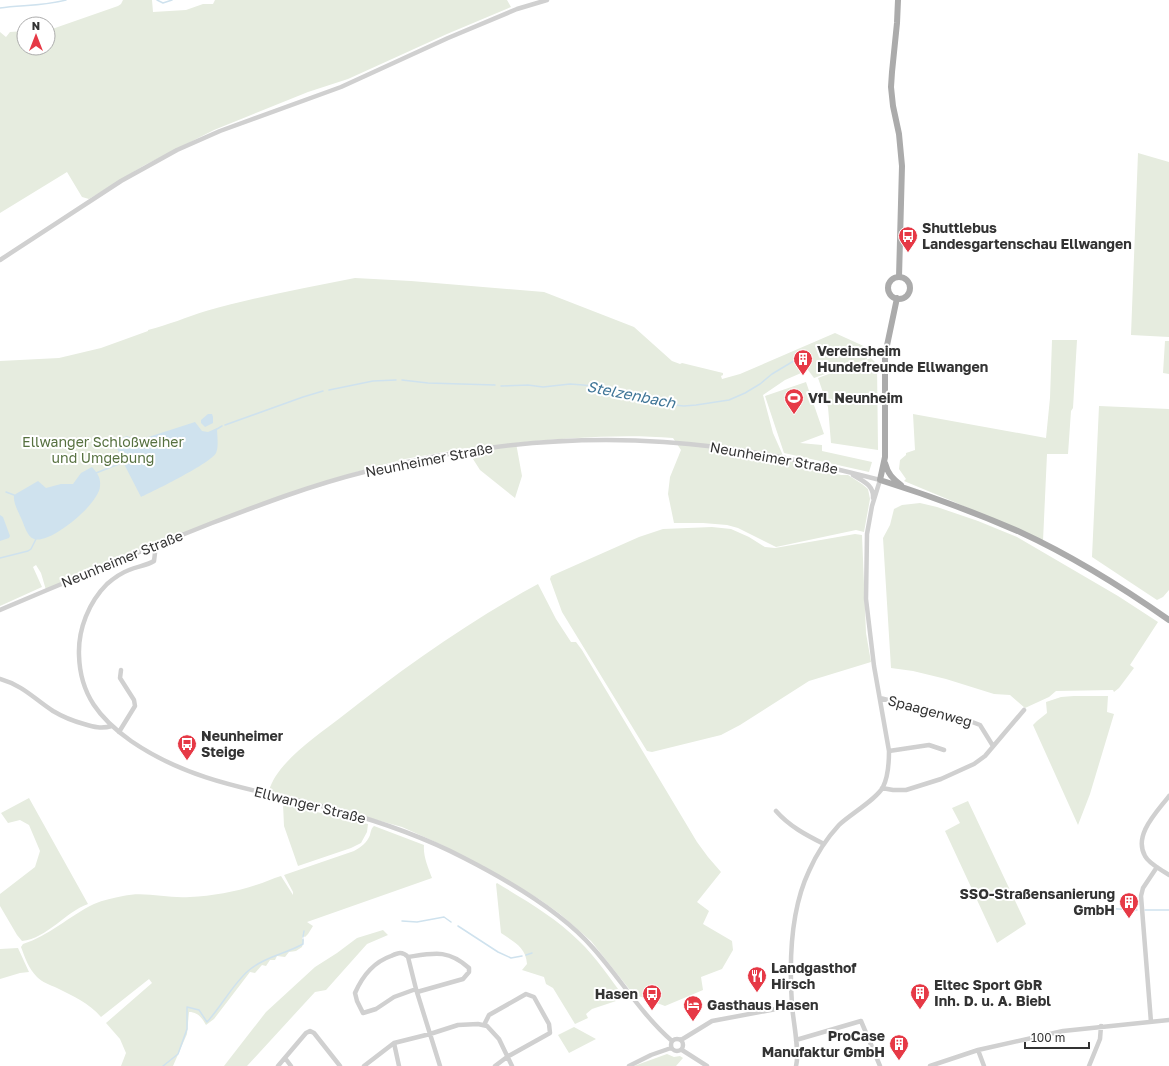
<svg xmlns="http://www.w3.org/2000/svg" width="1169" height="1066" font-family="'Golos Text',sans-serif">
<rect width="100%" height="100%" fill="#fff"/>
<path fill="#e6ecdf" d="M 123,0 L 152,0 L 153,12 L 186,10 L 203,4 L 213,4 L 215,0 L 507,0 L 511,7 L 447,34 L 348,79 L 308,92 L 214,130 L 143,166 L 89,199 L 82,197 L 67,172 L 0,213 L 0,32 L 6,37 L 10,32 L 24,31 L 24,48 L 48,48 L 48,28 L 55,28 L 118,6 L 121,4 Z
M 1138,153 L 1169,162 L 1169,337 L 1131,335 Z
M 355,278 L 411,281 L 544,292 L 634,327 L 672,361 L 680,364 L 682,363 L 723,373 L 723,375 L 721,376 L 722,379 L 740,374 L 835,333 L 868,348 L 867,359 L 814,378 L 808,370 L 785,380 L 763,395 L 773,433 L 785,460 L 841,475 L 848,475 L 862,484 L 868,489 L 870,499 L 864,532 L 856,530 L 776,547 L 738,528 L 727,525 L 703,523 L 674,523 L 668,494 L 670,477 L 681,450 L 673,438 C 621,434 568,438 516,443 L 522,476 L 515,498 L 480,470 L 466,448 L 405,459 L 356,472 L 278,498 L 46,590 L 41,573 L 36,565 L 33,567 L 42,587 L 0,606 L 0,361 L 59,358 L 101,348 L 148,331 L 148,330 C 168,325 187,317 206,311 C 255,297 305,288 355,278 Z
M 1052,340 L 1077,340 L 1073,408 L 1071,411 L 1068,454 L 1047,454 L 1043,541 L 952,501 L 904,481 L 906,479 L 899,469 L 900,460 L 906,455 L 906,453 L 915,450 L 913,414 L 1046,438 L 1050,398 Z
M 1165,341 L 1169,341 L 1169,374 L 1163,373 Z
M 871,358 L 877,364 L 878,450 L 831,443 L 828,407 L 818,378 Z
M 806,382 L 824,434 L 800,443 L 822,445 L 822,451 L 872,462 L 869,472 L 784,453 L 765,396 Z
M 1099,406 L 1169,409 L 1169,590 L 1163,597 L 1157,600 L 1092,557 Z
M 920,503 L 937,507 L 978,521 L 1017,537 L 1118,596 L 1158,622 L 1130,665 L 1134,668 L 1119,688 L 1114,692 L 1113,690 L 1056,691 L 1049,697 L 1025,708 L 1010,695 L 994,694 L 946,679 L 913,671 L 891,668 L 883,538 L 890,525 L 894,509 L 902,505 Z
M 712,527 L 731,529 L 749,537 L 765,547 L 775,548 L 855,534 L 862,535 L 866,633 L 871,662 L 809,681 L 740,725 L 721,735 L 652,752 L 647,751 L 562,612 L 550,579 L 551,576 L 639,537 L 663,529 Z
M 538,584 L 556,619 L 571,642 L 576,642 L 582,650 L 697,842 L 708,857 L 721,872 L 697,902 L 709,911 L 703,924 L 732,941 L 733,950 L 722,969 L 701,977 L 703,990 L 665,1006 L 636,995 L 634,995 L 591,941 L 560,914 L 539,899 L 501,877 L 440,844 L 402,827 L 319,804 L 270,792 L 269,791 C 276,763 318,735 340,718 C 402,669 468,622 538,584 Z
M 1074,696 L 1108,696 L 1107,712 L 1114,714 L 1090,794 L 1078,825 L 1033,725 L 1037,721 L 1047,713 L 1046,702 L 1061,697 Z
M 29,798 L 88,904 C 65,912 48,938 22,941 L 17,935 L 0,906 L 0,894 L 35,867 L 40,851 L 29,825 L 20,820 L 8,823 L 1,813 Z
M 968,801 L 1026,924 L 997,943 L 945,831 L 960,823 L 952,808 Z
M 283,804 L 368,824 L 367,832 L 361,843 L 351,848 L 298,866 L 284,826 Z
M 374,826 L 424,845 C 423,856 428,867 432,878 L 307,922 L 313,926 L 308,934 L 305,937 L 303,936 L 302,939 L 304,940 L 302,947 L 296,951 L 289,952 L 285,957 L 277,956 L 275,960 L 270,960 L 266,966 L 262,965 L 255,973 L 250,972 L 214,1019 L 206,1025 C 202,1018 198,1012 189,1012 L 187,1034 L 173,1066 L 121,1066 L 126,1053 L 120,1039 L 106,1023 L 152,983 L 149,979 L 101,1017 C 89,1003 73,996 57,988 C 50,985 42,982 37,977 C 29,969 25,958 21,947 L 23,944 C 49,936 69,916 94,904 C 103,900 114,898 123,896 C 145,891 168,899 190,897 C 212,896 235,892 256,885 C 264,883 273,878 281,876 L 293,895 L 293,892 L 284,875 L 354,851 C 361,847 367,843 370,835 C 371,831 371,829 374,826 Z
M 497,883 C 525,900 555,917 579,941 C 597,958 610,979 625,998 L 592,1009 L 586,1014 L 588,1018 L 575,1024 L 553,988 L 546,984 L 544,977 L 522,970 L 527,964 C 526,947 514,942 501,933 L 496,884 Z
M 383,930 L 388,935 L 367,944 L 326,990 L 315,992 L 247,1066 L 224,1066 L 266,1012 L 315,967 L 337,953 L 357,938 Z
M 18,948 L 29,972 L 20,973 L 0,979 L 0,949 Z
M 574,1027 L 596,1039 L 569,1053 L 558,1035 Z
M 667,1054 L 674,1057 L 680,1056 L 683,1058 L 676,1066 L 634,1066 Z"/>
<path fill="#cfe2ee" d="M 208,414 L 212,414 L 213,417 L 213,423 L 205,427 L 201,423 L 201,420 Z
M 195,422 L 202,431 L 208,432 L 217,428 C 217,435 219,447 216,453 C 211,463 154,491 141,497 L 123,462 L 114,441 L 127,436 L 136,441 Z
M 92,467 C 97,473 101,477 100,486 C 100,503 50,545 34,539 C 27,537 24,524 21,518 C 18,511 13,503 14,495 L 38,481 L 46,488 L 61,484 L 73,484 L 81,473 Z
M 0,515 L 3,517 L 10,536 L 9,538 L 0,541 Z"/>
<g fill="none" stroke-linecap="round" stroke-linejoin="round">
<path stroke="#cfe2ee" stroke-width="1.5" d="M 157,0 L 163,3 L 172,0
M 0,8 C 22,5 44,6 66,0
M 802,357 L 808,354
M 402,380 L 428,383 L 495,385
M 501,386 L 528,385 L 543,387 L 570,384 L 583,385 L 617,389 L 637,394 L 653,401 L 664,404 L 684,406 L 696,405 L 729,400 L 745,393 L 760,384 L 772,374 L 797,359
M 329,390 L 373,381 L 396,380
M 225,425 L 303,397 L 323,391
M 217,429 L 222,426
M 96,473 L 124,462
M 6,492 L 14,495
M 0,558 L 28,551 L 31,549 L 36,539
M 1083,907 L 1137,910
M 1145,910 L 1169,910
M 402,921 L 417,922 L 444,917 L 451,922
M 458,926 L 498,952 L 511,958 L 522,956
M 303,937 L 304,931
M 526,955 L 532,953
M 163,1066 L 178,1054 L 187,1029 L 187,1007 L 199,1010 L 207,1022 C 221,1007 233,984 248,971 C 264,957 285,954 303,944 L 303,939"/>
<path stroke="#d0d0d0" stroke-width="4.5" d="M 0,260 L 121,181 L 177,150 L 220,131 L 341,87 L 448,38 L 517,9 L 547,0
M 853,475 C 863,481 874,485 873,498
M 153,546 L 155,553 L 154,561 C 146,566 138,566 129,570 C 121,573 114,578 107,584 C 89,602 78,629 79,655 C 80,695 100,719 131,741 C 195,785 265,791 337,810 C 381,822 424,837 464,858 C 507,880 561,911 593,948 C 620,978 641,1014 672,1041
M 0,610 C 70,580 141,551 212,523 C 262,504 312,485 364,472 C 462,447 563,435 664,442 C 740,447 807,461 880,480 L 872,506 L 867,534 L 866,599 L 874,666 L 889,751 C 889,763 888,777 883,787 C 877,799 849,815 839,825 C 827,838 816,855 809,871 C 790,911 789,961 792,1005 C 793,1021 800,1052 796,1066
M 0,679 C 24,686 33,698 53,711 C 63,717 73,721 84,724 C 94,727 101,729 112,726
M 880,698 L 967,720 L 980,725 L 993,746
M 119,732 L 135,706 L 134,700 L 120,678 L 121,670
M 889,751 L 929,745 L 944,750
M 882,788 L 893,790 L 906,790 L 941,779 L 974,764 L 985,756 L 1024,710
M 1169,796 C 1157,812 1133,835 1145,856 C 1149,864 1162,870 1169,875
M 776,811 C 789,826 806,835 824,844
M 408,957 C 434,953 448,949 469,968 L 469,972 L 463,979 L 417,992
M 416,989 L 408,957 C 402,951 398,953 391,956 C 374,962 362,977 355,993 L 357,1001 L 363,1013 L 376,1009 L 394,997 L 416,989 L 440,1066
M 1151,1022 L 1141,896 L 1143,888 L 1157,867
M 484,1025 L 489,1015 L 526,994 L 534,997 L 549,1024 L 550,1033 L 507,1057 L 495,1066
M671 1045a6 6 0 1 1 12 0a6 6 0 1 1-12 0Z
M 681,1040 L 712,1021 L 792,1006
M 796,1040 L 861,1021 L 880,1066
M 394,1043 L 399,1066
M 682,1050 L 707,1066
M 978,1050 L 984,1066
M 285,1058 L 291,1066
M 278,1066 L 306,1033 L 310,1031 L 314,1033 L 340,1066
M 364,1066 L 394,1043 L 430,1034 L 458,1025 L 478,1024 L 487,1026 L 499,1039 L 512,1066
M 629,1066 L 651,1055 L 671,1048
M 930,1066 L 978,1050 L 1063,1031 L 1169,1020
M 1089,1066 L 1100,1039 L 1101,1026"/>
<path stroke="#ababab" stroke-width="6" d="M 898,0 L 897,23 L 892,72 L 891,87 L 893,106 L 899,134 L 902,166 L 899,277
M888 288a11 11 0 1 1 22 0a11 11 0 1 1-22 0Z
M 897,298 L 885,355 L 885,457 L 880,480 C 928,495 974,512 1020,532 C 1072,556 1122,587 1169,620
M 885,463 C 888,474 892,478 901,485"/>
</g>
<defs>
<symbol id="bus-pin" viewBox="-11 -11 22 30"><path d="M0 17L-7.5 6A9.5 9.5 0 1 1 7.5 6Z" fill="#e63946" stroke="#fff"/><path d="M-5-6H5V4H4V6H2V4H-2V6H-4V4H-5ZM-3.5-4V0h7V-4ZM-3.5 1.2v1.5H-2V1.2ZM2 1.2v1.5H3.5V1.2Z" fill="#fff"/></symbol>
<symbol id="building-pin" viewBox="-11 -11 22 30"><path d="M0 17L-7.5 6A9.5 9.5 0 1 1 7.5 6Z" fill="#e63946" stroke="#fff"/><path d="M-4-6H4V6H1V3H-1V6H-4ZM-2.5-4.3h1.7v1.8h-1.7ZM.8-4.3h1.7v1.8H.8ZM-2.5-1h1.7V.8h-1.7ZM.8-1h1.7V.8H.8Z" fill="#fff"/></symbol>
<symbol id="stadium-pin" viewBox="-11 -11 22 30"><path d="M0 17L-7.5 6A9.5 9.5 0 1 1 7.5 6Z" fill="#e63946" stroke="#fff"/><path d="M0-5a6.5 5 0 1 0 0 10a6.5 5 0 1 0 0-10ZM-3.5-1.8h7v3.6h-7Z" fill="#fff"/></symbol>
<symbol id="restaurant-pin" viewBox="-11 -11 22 30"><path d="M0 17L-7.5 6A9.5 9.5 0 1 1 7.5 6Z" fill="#e63946" stroke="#fff"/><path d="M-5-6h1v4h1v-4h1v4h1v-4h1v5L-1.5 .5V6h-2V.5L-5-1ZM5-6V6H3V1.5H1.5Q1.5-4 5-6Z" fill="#fff"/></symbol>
<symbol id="hotel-pin" viewBox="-11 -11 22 30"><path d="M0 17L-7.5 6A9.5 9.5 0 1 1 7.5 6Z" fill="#e63946" stroke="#fff"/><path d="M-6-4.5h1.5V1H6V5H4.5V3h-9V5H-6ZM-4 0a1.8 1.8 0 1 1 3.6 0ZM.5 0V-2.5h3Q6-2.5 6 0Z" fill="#fff"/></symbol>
</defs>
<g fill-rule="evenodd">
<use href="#bus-pin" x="897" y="225" width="22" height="30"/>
<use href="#building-pin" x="792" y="348" width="22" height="30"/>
<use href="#stadium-pin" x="783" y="387" width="22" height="30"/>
<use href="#bus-pin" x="176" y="733" width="22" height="30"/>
<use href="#building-pin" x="1118" y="891" width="22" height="30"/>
<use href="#restaurant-pin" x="746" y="965" width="22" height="30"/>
<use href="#building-pin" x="909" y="982" width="22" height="30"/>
<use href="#bus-pin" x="641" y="983" width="22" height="30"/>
<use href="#hotel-pin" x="682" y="994" width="22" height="30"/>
<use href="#building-pin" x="888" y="1033" width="22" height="30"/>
</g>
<g text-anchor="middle" stroke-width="4" stroke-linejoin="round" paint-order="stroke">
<g font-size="14" font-weight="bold" fill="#333" stroke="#fff" text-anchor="start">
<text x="922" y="233">Shuttlebus<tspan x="922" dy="16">Landesgartenschau Ellwangen</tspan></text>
<text x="817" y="356">Vereinsheim<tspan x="817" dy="16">Hundefreunde Ellwangen</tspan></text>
<text x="808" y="403">VfL Neunheim</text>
<text x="201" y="741">Neunheimer<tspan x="201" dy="16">Steige</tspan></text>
<text x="1115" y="899" text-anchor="end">SSO-Straßensanierung<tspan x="1115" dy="16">GmbH</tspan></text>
<text x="771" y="973">Landgasthof<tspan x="771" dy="16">Hirsch</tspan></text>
<text x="934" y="990">Eltec Sport GbR<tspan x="934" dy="16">Inh. D. u. A. Biebl</tspan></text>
<text x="638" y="999" text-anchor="end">Hasen</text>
<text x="707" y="1010">Gasthaus Hasen</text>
<text x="885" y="1041" text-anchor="end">ProCase<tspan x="885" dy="16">Manufaktur GmbH</tspan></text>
</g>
<g font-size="14" fill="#56703f" stroke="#fff">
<text x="103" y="447">Ellwanger Schloßweiher<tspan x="103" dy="16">und Umgebung</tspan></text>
</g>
<g font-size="14" fill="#333" stroke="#fff">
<text transform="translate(774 458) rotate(10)" y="5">Neunheimer Straße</text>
<text transform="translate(429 460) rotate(-11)" y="5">Neunheimer Straße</text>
<text transform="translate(122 559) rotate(-22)" y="5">Neunheimer Straße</text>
<text transform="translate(930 711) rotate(15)" y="5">Spaagenweg</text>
<text transform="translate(310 805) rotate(14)" y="5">Ellwanger Straße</text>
</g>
<g font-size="15" font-style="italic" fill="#3f7597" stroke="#fff">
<text transform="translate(631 395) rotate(11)" y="5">Stelzenbach</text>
</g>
</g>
<g transform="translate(36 36)"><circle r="19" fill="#ffffff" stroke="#adadad"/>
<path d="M0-3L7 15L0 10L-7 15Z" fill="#e63946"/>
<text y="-6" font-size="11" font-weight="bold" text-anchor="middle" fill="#333333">N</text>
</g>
<path d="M1025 1042v6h64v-6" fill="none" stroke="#333333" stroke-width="2"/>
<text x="1031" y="1042" font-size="12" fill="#333333" stroke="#ffffff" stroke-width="3" paint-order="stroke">100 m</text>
</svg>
